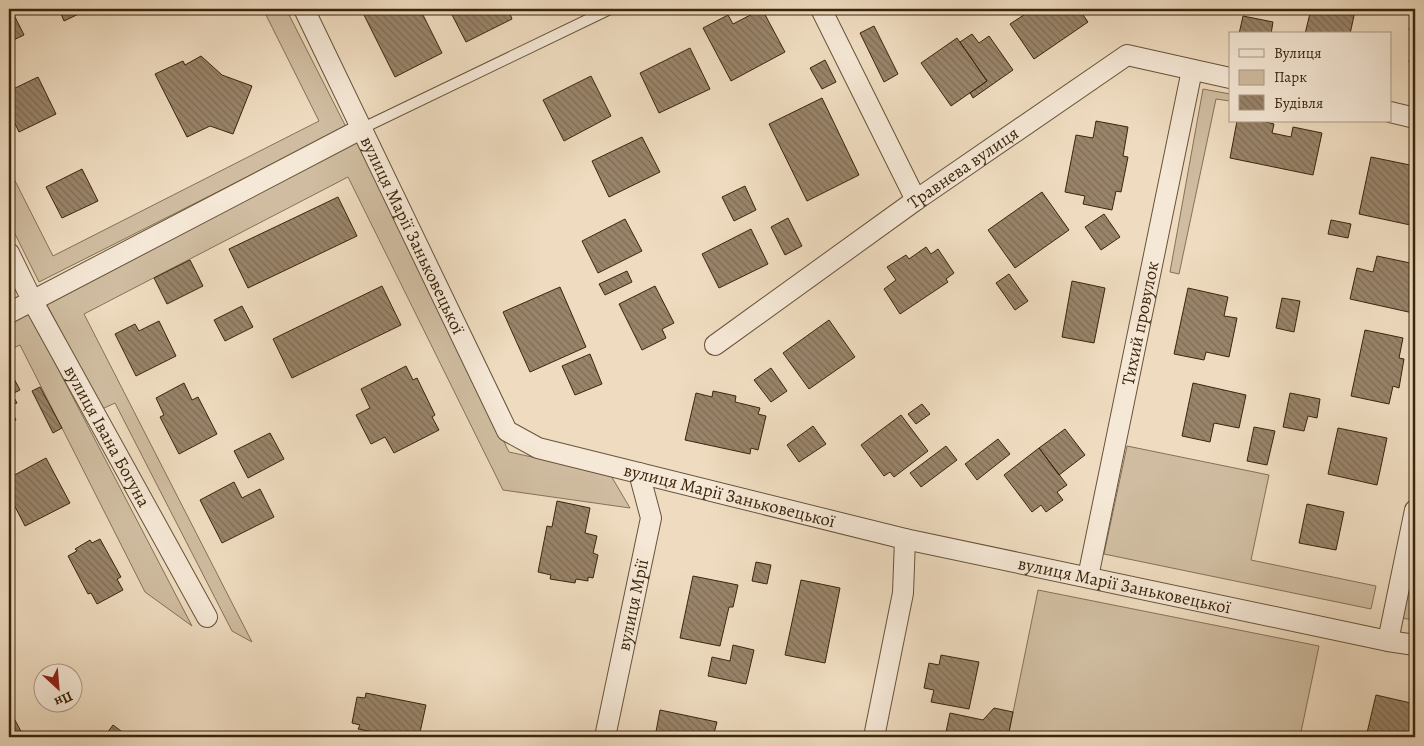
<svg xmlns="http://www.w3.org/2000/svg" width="1424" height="746" font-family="Alegreya,serif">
<defs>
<pattern id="building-back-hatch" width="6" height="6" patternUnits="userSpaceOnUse" patternTransform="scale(1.25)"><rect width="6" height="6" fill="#99846a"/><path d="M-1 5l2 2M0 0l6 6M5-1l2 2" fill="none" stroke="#7e6c56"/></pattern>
</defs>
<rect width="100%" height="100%" fill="#efdcc0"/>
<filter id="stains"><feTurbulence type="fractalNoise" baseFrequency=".004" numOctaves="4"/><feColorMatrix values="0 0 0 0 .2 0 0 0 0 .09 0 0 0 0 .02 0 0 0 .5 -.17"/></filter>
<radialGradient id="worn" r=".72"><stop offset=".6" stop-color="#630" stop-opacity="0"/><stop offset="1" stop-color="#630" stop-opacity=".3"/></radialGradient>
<path fill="#d0bda1" stroke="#867156" d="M 263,9 L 286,9 L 346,127 L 39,282 L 9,222 L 9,169 L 53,256 L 319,121 Z
M 1203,89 L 1230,94 L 1230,101 L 1216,99 L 1179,274 L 1170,272 Z
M 356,140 L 509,452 L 610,474 L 630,508 L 503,490 L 348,177 L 84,314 L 252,642 L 232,631 L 115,403 L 102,409 L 46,303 Z
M 29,313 L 192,626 L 145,592 L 20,345 L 9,350 L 9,324 Z
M 1127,446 L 1269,475 L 1251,560 L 1376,586 L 1371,609 L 1104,554 Z
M 1415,558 L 1415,621 L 1403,618 Z
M 1038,590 L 1319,646 L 1300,737 L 1008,737 Z"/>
<path fill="url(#building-back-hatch)" stroke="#3b250c" d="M 9,9 L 11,9 L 24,35 L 9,42 Z
M 59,9 L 89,9 L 64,21 Z
M 361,9 L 420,9 L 442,53 L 395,77 Z
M 449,9 L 508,9 L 512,19 L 466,42 Z
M 762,9 L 785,52 L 731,81 L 703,28 L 728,15 L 733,24 Z
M 1033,9 L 1079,9 L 1088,22 L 1034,59 L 1010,24 Z
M 1311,9 L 1343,9 L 1355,11 L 1350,34 L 1305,34 Z
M 1413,12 L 1415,12 L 1415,63 L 1409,62 L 1415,31 L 1409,30 Z
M 1243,16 L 1273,22 L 1271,34 L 1239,34 Z
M 874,26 L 898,74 L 884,82 L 860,33 Z
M 972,34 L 979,43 L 989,36 L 1013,70 L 973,98 L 970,93 L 987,81 L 960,42 Z
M 957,38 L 987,81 L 951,106 L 921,63 Z
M 690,48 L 710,89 L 659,113 L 640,73 Z
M 201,56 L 222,75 L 252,86 L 233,134 L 210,126 L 187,137 L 155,74 L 183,61 L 185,65 Z
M 825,60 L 836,82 L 822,89 L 810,68 Z
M 591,76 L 611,116 L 564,141 L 543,100 Z
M 38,77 L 56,114 L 19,132 L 9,111 L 9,91 Z
M 822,98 L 859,175 L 807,201 L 769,124 Z
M 1096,121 L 1128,127 L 1123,156 L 1128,157 L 1121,192 L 1116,191 L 1112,210 L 1083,204 L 1085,196 L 1065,192 L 1076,135 L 1093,138 Z
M 1237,121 L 1262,121 L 1274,124 L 1272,133 L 1291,137 L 1293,127 L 1322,133 L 1313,175 L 1230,158 Z
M 642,137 L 660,172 L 609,197 L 592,161 Z
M 1371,157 L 1415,166 L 1415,226 L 1359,214 Z
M 82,169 L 98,201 L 62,218 L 46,187 Z
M 745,186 L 756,210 L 734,221 L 722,197 Z
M 1042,192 L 1069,230 L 1015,268 L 988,230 Z
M 338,197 L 357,236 L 248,288 L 229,249 Z
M 1104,214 L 1120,237 L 1101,250 L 1085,227 Z
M 788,218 L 802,246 L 785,255 L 771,227 Z
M 625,219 L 642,251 L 598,273 L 582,241 Z
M 1331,220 L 1351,224 L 1348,238 L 1328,234 Z
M 751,229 L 768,264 L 719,288 L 702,254 Z
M 926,247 L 931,254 L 938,249 L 954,273 L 946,279 L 948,282 L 900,314 L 884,289 L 896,280 L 887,267 L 906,255 L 909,259 Z
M 1377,256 L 1415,264 L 1415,300 L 1413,313 L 1350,299 L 1357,268 L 1373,272 Z
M 190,260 L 203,286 L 167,304 L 154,278 Z
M 627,271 L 632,282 L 605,295 L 599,284 Z
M 1009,274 L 1028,301 L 1015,310 L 996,283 Z
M 1072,281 L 1105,288 L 1094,343 L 1062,337 Z
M 382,286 L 401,325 L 292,378 L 273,339 Z
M 655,286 L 674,323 L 662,329 L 666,338 L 642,350 L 619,304 Z
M 560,287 L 586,347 L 530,372 L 503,312 Z
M 1188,288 L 1228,297 L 1224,316 L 1237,318 L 1229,357 L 1206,352 L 1204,360 L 1174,354 Z
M 1282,298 L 1300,301 L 1294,332 L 1276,328 Z
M 242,306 L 253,327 L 225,341 L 214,320 Z
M 829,320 L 855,357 L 809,389 L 783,353 Z
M 159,321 L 176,356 L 136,376 L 115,334 L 135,324 L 139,331 Z
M 1365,330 L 1403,338 L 1399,358 L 1404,359 L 1399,388 L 1393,386 L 1389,404 L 1351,396 Z
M 590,354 L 602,384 L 575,395 L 562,366 Z
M 406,366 L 413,380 L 417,378 L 435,415 L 432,417 L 439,430 L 394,453 L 385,437 L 371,444 L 356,415 L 370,408 L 361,389 Z
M 771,368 L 787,391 L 771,402 L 754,380 Z
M 11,373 L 20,390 L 12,394 L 17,403 L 9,406 L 16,420 L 9,424 L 9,374 Z
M 184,383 L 192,400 L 198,397 L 217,434 L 179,454 L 160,417 L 164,415 L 156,398 Z
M 1193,383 L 1246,395 L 1239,428 L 1214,423 L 1210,442 L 1182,436 Z
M 40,387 L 62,428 L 53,433 L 32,391 Z
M 713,391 L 736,396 L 735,402 L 760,408 L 758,414 L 766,416 L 758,450 L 751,448 L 750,454 L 685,440 L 696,393 L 712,397 Z
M 1290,393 L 1320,399 L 1317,418 L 1308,416 L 1304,431 L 1283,427 Z
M 922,404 L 930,414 L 916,424 L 908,414 Z
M 901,415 L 928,451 L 894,477 L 890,472 L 884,476 L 861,445 Z
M 813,426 L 826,444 L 799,462 L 787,445 Z
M 1254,427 L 1275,431 L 1267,465 L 1247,461 Z
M 1338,428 L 1387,438 L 1377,485 L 1328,474 Z
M 1065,429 L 1085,455 L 1059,475 L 1039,448 Z
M 270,433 L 284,459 L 248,478 L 234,451 Z
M 998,439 L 1010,454 L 977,480 L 965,464 Z
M 946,446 L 957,460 L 921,487 L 910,473 Z
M 1039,448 L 1067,485 L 1057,492 L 1063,500 L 1046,512 L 1041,505 L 1032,512 L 1004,475 Z
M 46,458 L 70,503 L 25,526 L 9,495 L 9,478 Z
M 234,482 L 242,498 L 260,489 L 274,517 L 222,543 L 200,500 Z
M 557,501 L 590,508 L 585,533 L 597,536 L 593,553 L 598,555 L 593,578 L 588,577 L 588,581 L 576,579 L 575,583 L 550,579 L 551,575 L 538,572 L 547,526 L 552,527 Z
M 1307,504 L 1344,512 L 1336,550 L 1299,543 Z
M 100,539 L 121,577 L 117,579 L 123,590 L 97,604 L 91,593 L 88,594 L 68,556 L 77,551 L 75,549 L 90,540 L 92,543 Z
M 756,562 L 771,565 L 767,584 L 752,581 Z
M 693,576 L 738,585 L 733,607 L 729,607 L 720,646 L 680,638 Z
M 801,580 L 840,588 L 825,663 L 785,655 Z
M 733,645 L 754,650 L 746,684 L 708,676 L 712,657 L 730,661 Z
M 941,655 L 979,662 L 969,709 L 931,702 L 934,690 L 924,688 L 929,663 L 939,665 Z
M 366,693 L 426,705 L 419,737 L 399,737 L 358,729 L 360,725 L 352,723 L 357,697 L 365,698 Z
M 1376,695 L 1415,704 L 1415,737 L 1366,737 Z
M 994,708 L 1013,712 L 1008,737 L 974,737 L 946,732 L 950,713 L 983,720 Z
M 9,709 L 24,737 L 9,737 Z
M 660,710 L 717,722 L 713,737 L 655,737 Z
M 113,725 L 129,737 L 104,737 Z"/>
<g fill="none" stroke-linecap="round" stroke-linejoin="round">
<defs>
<path id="lane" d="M 363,128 L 610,9"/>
<g id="street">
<path id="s1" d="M 304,9 L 507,431 L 538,448 L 905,539 L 1388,641 L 1415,645"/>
<path d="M 821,9 L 916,200"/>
<path d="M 1390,112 L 1415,118"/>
<path id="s2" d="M 9,253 L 32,300 L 207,617"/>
<path d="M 9,313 L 363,128"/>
<path id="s3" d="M 715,345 L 916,200 L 1127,55 L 1230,78"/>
<path id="s4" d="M 1088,577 L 1192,70"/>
<path d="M 1388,641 L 1415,510"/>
<path id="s5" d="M 605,737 L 651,518 L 639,473"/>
<path d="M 874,737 L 903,593 L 905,539"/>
</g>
</defs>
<use href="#lane" stroke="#685339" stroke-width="12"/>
<use href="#street" stroke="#685339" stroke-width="22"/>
<use href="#lane" stroke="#f5e8d6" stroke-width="10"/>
<use href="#street" stroke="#f5e8d6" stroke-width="20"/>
</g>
<g text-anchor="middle" stroke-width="4.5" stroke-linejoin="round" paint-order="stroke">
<g font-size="18" fill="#3b250c" stroke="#f5e8d6">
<text dy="6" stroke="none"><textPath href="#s3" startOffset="305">Травнева вулиця</textPath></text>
<text dy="6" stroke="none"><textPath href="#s1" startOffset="251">вулиця Марії Заньковецької</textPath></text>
<text dy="6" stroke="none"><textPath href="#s4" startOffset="259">Тихий провулок</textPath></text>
<text dy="6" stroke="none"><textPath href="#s2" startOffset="208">вулиця Івана Богуна</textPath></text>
<text dy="6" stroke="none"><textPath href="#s1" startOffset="701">вулиця Марії Заньковецької</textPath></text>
<text dy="6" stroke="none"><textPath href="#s1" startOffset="1106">вулиця Марії Заньковецької</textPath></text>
<text dy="6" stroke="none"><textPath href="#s5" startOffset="135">вулиця Мрії</textPath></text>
</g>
</g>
<rect width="1424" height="746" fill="none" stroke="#efdcc0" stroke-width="30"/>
<rect x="10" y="10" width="1404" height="726" fill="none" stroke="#3b250c" stroke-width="2.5"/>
<rect x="15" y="15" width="1394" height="716" fill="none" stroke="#3b250c"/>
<rect x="1229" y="32" width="162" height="90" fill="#f5e8d6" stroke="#ab9a85"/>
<rect x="1239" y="49" width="25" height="8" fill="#f5e8d6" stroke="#ab9a85"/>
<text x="1274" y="58" font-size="15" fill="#3b250c">Вулиця</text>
<rect x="1239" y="70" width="25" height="15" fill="#d0bda1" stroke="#ab9a85"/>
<text x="1274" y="82" font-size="15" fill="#3b250c">Парк</text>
<rect x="1239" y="95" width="25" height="15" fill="url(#building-back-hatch)" stroke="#ab9a85"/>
<text x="1274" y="108" font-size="15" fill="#3b250c">Будівля</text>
<g transform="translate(58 688) rotate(154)"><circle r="24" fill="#f5e8d6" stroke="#ab9a85"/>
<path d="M0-4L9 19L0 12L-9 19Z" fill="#8f2418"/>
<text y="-8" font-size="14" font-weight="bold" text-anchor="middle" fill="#3b250c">Пн</text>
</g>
<rect width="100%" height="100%" filter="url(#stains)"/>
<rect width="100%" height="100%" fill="url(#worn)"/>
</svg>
